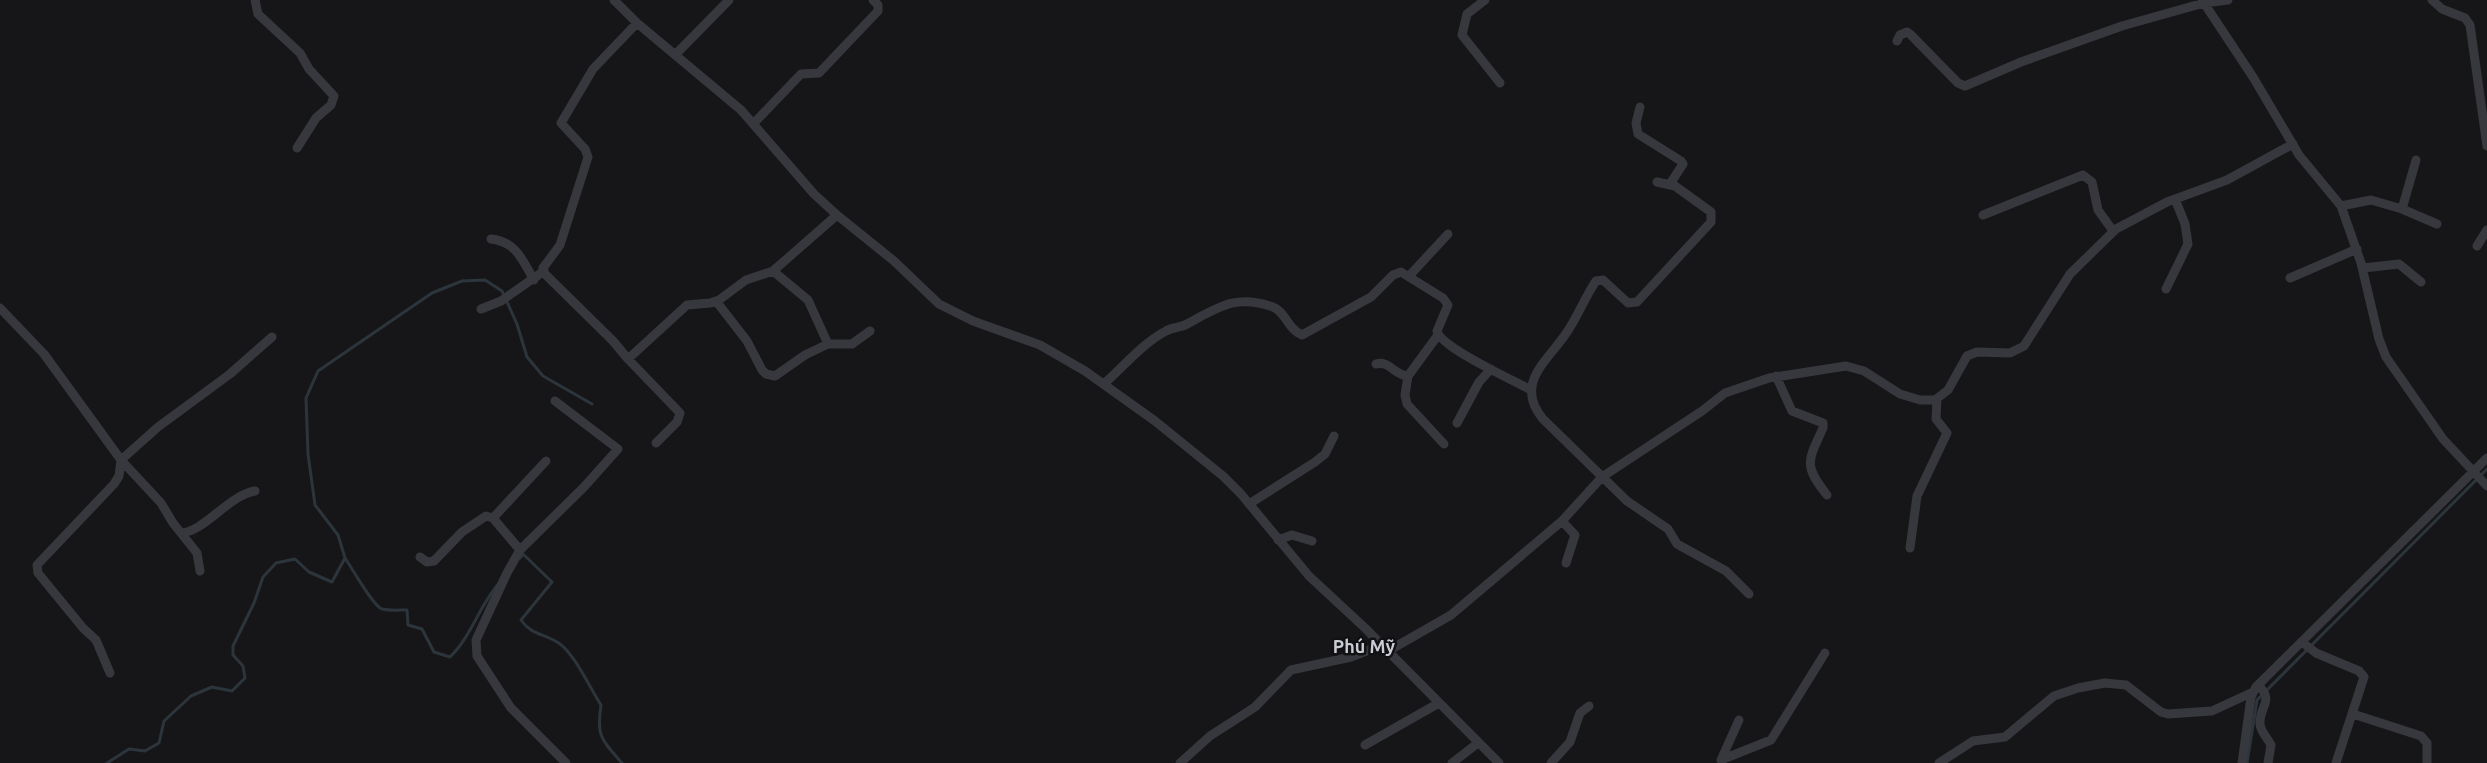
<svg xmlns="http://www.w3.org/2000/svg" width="2487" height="763" font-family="Ubuntu,sans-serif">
<rect width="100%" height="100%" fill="#161618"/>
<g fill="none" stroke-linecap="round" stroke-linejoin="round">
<path stroke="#2c353c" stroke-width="3" d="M 345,558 C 352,568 373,606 382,609 C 390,611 399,610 407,610 L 408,625 L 422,629 L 434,652 L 450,657 C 472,636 479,605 500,582
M 520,558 L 523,554 L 552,582 L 521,620 C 532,636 545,633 560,644 C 575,655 590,688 601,705 C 596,737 602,740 622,763
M 107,763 L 129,749 L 145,751 L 159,743 L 164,721 L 191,696 L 212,687 L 232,691 L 245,678 L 243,666 L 233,655 L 233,646 L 254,603 L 263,577 L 276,563 L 295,559 L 309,572 L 332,582 L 345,558 L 338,535 L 315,505 L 308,454 L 306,398 L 318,371 L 432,293 L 462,281 L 485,280 L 502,291 L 517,324 L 527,357 L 543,376 L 592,404
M 2247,763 L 2257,700 L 2487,469"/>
<path stroke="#37383d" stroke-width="9" d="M 255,0 L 258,14 L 300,53 L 309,69 L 334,96 L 331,105 L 316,118 L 297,148
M 614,0 L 637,23 L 741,110 L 814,194 L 837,215 L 894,261 L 939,304 L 973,321 L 1040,345 L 1085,371 L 1155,421 L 1223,476 L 1241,494 L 1309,576 L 1365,628 L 1499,763
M 1485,0 L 1467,14 L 1462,35 L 1500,83
M 2202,0 L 2253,77 L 2299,155 L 2341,206 L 2361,263 L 2379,339 L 2386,357 L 2443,439 L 2487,486
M 2432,0 L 2442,9 L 2465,18 L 2470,25 L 2487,146
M 637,23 L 593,69 L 561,123 L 585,149 L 588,157 L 560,245 L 543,268 L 545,274 L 613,341 L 628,359 L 687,305 L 710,303 L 719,300 L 746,280 L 773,271 L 837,215
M 1897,41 L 1900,35 L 1907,32 L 1910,34 L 1958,83 L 1965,86 L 2021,62 L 2122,26 L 2204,3 L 2228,0
M 675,55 L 729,0
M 1640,107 L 1636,123 L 1638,134 L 1681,161 L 1683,164 L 1670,184
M 754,123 L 801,74 L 819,73 L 878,11 L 878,5 L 873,0
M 1657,182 L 1675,186 L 1711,212 L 1711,222 L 1637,302 L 1628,303 L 1603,280 L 1596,281 C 1585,297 1578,316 1567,332 C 1549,360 1513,383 1543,419 L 1627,501 L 1668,529 L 1677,544 L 1726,571 L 1749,594
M 2341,206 L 2371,200 L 2402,209 L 2437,224
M 2402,209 L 2416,160
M 1983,215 L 2083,175 L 2092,182 L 2098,210 L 2113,231
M 491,239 C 517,242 522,260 534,280
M 2477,246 L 2487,230
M 2363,268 L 2399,264 L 2421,282
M 773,271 L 808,300 L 828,344
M 1410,275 L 1448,234
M 2290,278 L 2357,249
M 2166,289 L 2188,244 L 2185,224 L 2175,199
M 716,301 L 747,341 L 762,370 L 766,374 L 775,376 L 805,355 L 828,344 L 852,344 L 870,331
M 0,308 L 44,354 L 121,460 L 161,503 L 173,523 L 197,553 L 200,571
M 481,309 L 501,301 L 544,271
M 628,359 L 680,413 L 677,422 L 656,443
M 1376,364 C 1389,360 1395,376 1408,376 L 1438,335
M 1408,376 L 1405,395 L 1407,404 L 1444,444
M 1776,376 L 1792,411 L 1823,423 L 1823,428 C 1808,461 1803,465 1827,495
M 1105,383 C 1124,366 1143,343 1166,331 C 1173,327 1180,328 1187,324 C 1219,307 1236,294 1273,307 C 1286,312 1288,330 1302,335 L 1371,297 L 1393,275 L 1401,272 L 1443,298 L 1448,305 L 1437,331 C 1441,348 1513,380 1531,390
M 1457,423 L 1479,382 L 1491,369
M 1249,504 L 1315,462 L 1325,454 L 1334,436
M 493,518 L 546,461
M 1562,521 L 1575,535 L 1566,563
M 181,533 C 204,532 229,495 255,491
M 1278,540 L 1292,535 L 1312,541
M 1910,548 L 1917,496 L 1947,433 L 1936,419 L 1937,399
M 520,550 L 584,487 L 618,449 L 555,401
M 420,557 L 427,562 L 434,561 L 462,532 L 486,516 L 493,518 L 520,550 L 507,573 L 476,640 L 477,656 L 511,708 L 566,763
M 2302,642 L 2316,653 L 2359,671 L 2364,677 L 2336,763
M 1388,651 L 1451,615 L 1562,521 L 1602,477 L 1702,411 L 1725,393 L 1769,378 L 1846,366 L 1864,371 L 1900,394 L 1920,400 L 1935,400 L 1948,390 L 1967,356 L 1977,352 L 2010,353 L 2024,346 L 2070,274 L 2116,229 L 2167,202 L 2227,180 L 2293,144
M 110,673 L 96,640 L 83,628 L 38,573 L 37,565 L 114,484 L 119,476 L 121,460 L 158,427 L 230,374 L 272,337
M 2258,685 C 2275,701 2259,706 2260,724 C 2261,733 2268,738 2271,745 L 2268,763
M 2353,714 L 2421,736 L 2427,743 L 2427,763
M 1365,745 L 1439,703
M 1721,760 L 1771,740 L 1825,653
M 1721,760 L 1739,720
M 1180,763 L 1210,736 L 1255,707 L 1291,670 L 1351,657 L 1382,645
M 1452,763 L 1478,743
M 1551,763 L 1570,742 L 1580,713 L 1589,706
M 1939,763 L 1973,741 L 2005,737 L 2054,696 L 2078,688 L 2105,683 L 2126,685 L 2161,712 L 2168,714 L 2212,711 L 2253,692
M 2242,763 L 2251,697 L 2256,687 L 2487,458"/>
</g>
<g text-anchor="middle" stroke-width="5" stroke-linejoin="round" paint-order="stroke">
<g font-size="18" font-weight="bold" fill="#c9ccd4" stroke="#111113">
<text x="1364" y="653">Phú Mỹ</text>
</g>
</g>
</svg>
